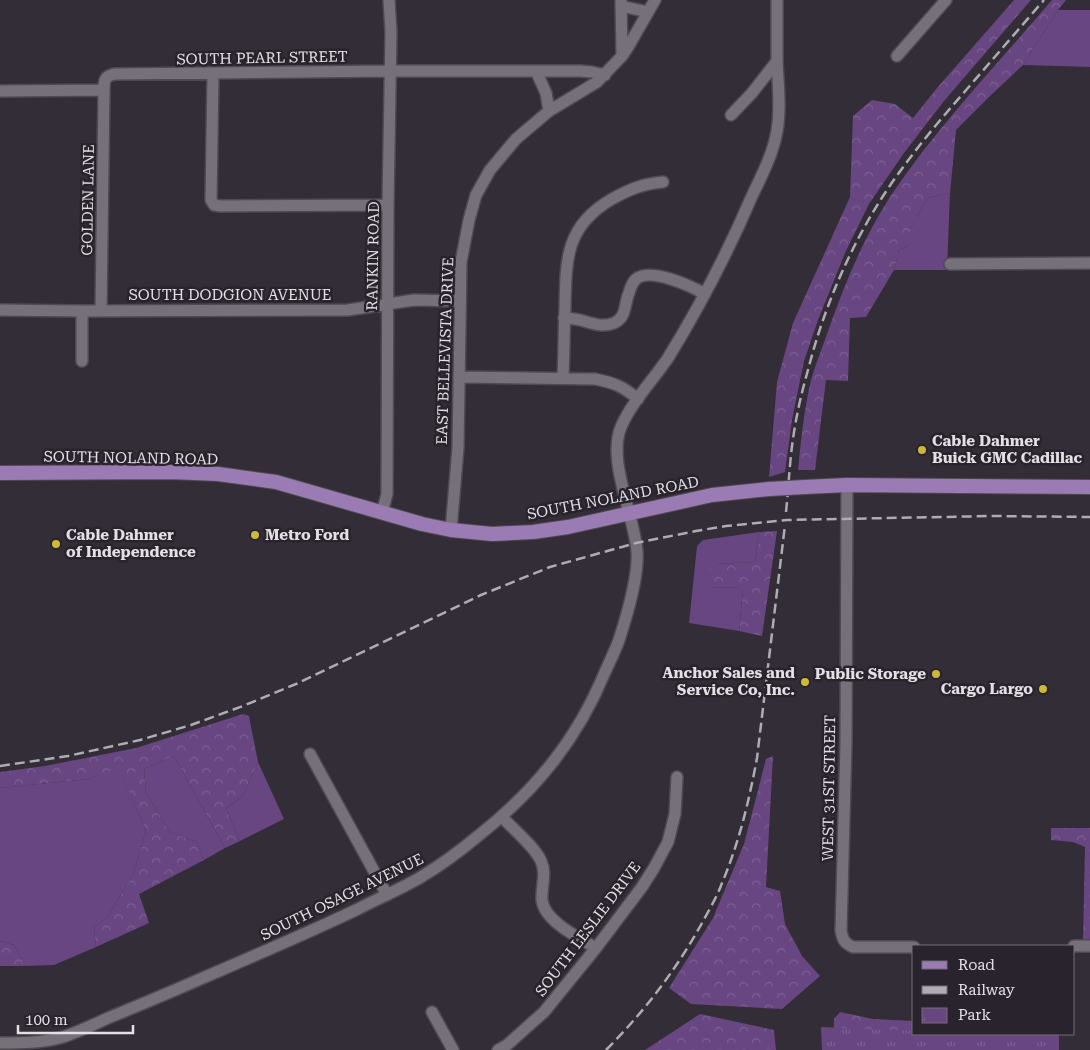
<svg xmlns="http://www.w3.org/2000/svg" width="1090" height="1050" font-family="'Roboto Serif',serif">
<defs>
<pattern id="forest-crowns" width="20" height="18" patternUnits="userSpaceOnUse" patternTransform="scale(1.25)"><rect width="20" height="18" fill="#684681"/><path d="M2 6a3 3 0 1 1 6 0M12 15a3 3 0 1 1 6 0" fill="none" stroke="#7d6093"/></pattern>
<pattern id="park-tufts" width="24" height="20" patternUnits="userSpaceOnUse" patternTransform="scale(1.25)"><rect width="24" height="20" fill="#684681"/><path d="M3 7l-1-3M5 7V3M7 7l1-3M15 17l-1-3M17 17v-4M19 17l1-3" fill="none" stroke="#7d6093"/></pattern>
</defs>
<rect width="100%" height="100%" fill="#322d36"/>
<path fill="#684681" d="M 1058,10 L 1090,10 L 1090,67 L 1023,65 Z
M 950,193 L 947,270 L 894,270 L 899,250 L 910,245 L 910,229 L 927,198 Z
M 759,532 L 755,562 L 716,564 L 711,587 L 743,588 L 739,631 L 689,623 L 697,546 L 703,540 Z
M 174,756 L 225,848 L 204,860 L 197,842 L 170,832 L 146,793 L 144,769 Z
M 258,762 L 284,819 L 240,841 L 226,808 L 243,796 Z
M 119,767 L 146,831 L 133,875 L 108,916 L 94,928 L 96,947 L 54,965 L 25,966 L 14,945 L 0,941 L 0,788 L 88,779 Z"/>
<path fill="url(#forest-crowns)" d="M 1014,0 L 1031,0 L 944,101 L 904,153 L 869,204 L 845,253 L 818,320 L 804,361 L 792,420 L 785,472 L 769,477 L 777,382 L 793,323 L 850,197 L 853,116 L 872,100 L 895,104 L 913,118 L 937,88 Z
M 1052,0 L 1066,0 L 1058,10 L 1023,65 L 990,96 L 956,130 L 950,193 L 927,198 L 910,229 L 910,245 L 899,250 L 894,270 L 866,317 L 850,318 L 848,381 L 826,380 L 815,470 L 798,470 C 801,440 804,410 811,380 C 815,366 821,351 826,337 C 845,282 867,228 901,181 C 946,117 1001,60 1052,0 Z
M 777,531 L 762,636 L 739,631 L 743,588 L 711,587 L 704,574 L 716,564 L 755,562 L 759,532 Z
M 243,714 L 249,716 L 258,762 L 243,796 L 226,808 L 240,841 L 225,848 L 174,756 L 144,769 L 146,793 L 170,832 L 197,842 L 204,860 L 139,894 L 149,923 L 96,947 L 94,928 L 108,916 L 133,875 L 146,831 L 119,768 L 88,779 L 0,788 L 0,772 L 45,766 L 136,748 Z
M 773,756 L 766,887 L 780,891 L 785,924 L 802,956 L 820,976 L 782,1009 L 691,1004 L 669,988 L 713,918 L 744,844 L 766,759 Z
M 1051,828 L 1090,828 L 1090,940 L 1083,940 L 1085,847 L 1073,842 L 1051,840 Z
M 0,941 L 14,945 L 25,966 L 0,966 Z
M 840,1012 L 873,1019 L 914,1021 L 914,1034 L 986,1034 L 833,1050 L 834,1019 Z
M 700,1014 L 774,1030 L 776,1050 L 645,1050 Z"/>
<path fill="url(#park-tufts)" d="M 821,1027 L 914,1031 L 914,1034 L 1059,1034 L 1059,1050 L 822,1050 Z"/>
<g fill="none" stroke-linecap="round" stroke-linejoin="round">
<defs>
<path id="minor" d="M 621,6 L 648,12
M 622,56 L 628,47 L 655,0
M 897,56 L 946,0
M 536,71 L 546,93 L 549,111
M 213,74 L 211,200 L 214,205 L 220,206 L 388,205
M 0,91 L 104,90
M 731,115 L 752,93 L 777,61 L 777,0
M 950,264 L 1090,263
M 0,310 L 82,311 L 348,310 L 414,300 L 460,301
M 101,311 L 104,90 C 104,81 104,76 115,74 L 390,71 L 580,71 L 592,72 L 605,75
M 564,318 C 570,318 575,319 580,320 C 591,323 602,328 614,323 C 627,317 624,304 629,293 C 630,289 633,282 636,279 C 650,267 691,286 705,294
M 82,361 L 82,311
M 459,377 L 595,379 C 615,383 622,386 638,399
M 563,378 C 564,354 564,331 565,308 C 566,260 565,226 612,199 C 630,189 642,184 663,182
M 847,485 L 846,743 L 841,931 C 843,940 844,943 853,947 L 914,947
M 382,513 L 387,494 L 388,205 L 391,32 L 389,0
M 451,530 L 458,448 L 461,262 L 469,220 L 476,195 L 490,170 L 516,139 L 549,111 L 597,82 L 622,56 L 621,0
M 310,754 L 387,895
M 502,817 C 513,829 535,847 541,861 C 547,874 541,886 542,900 C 544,921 579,938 596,948
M 1074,946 L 1090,946
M 432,1012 L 453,1050
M 0,1043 C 21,1043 42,1043 63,1037 C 78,1032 93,1025 108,1018 C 140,1005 173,991 205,977 C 256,955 308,933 358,909 C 379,898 401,889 421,877 C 441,865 460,851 478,836 C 535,791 577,740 605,672 C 610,661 615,651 619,640 C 627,615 639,576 637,551 C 634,515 607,460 621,427 C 631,403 653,380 668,358 C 700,306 728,252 752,196 C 762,175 773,154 777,131 C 781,108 778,84 777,61
M 498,1050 L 507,1045 L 544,1012 L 596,948 L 642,887 L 654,868 L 668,842 L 675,814 L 677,777"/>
<path id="major" d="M 0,473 L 170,472 L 218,474 L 276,482 L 422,524 L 451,530 L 492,534 L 533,532 L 568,527 L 712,495 L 769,489
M 805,487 L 847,485 L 1090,487"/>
</defs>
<use href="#minor" stroke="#4e4a51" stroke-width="14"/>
<use href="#major" stroke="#4e4a51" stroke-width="16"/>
<use href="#minor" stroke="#76707b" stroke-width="11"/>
<use href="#major" stroke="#9b7bb3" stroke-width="14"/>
<path stroke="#b0acb3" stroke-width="2.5" stroke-dasharray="10 5" stroke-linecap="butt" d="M 786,512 C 788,493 789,474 791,455 C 794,426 800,398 808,370 C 824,307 851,244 887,190 C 911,154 939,121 967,89 C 993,59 1018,30 1044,0
M 0,766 L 68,756 L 140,740 L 191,725 L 243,706 L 296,684 L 481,595 L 550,567 L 636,543 L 696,531 L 726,526 L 787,520 L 993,516 L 1090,517
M 606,1050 C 644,1012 676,970 702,923 C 709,910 717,897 722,883 C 739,843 749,801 757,758 L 785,525"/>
<defs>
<path id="major-bridge" d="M 769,489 L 805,487"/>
</defs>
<use href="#major-bridge" stroke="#4e4a51" stroke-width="16" stroke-linecap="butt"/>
<use href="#major-bridge" stroke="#9b7bb3" stroke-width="14"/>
</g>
<g fill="#ceb837" stroke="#28232c" stroke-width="2">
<circle cx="922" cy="450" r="5"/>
<circle cx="255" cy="535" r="5"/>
<circle cx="56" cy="544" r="5"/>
<circle cx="936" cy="674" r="5"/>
<circle cx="805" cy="682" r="5"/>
<circle cx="1043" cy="689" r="5"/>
</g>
<g text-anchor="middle" stroke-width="5" stroke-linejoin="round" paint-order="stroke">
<g font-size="15" fill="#e3e0e5" stroke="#28232c">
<text transform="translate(262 58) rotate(-1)" y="5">SOUTH PEARL STREET</text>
<text transform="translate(88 200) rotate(-89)" y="5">GOLDEN LANE</text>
<text transform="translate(373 256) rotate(-89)" y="5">RANKIN ROAD</text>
<text x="230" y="300">SOUTH DODGION AVENUE</text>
<text transform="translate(445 351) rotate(-88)" y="5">EAST BELLEVISTA DRIVE</text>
<text transform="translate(131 458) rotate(1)" y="5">SOUTH NOLAND ROAD</text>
<text transform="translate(613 498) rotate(-11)" y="5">SOUTH NOLAND ROAD</text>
<text transform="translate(829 788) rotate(-89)" y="5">WEST 31ST STREET</text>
<text transform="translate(342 897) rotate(-26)" y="5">SOUTH OSAGE AVENUE</text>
<text transform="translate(588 929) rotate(-53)" y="5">SOUTH LESLIE DRIVE</text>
</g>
<g font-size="15" font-weight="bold" fill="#e3e0e5" stroke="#28232c" text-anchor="start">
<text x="932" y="446">Cable Dahmer<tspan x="932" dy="17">Buick GMC Cadillac</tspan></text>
<text x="66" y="540">Cable Dahmer<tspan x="66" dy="17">of Independence</tspan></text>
<text x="265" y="540">Metro Ford</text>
<text x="795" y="678" text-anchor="end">Anchor Sales and<tspan x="795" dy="17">Service Co, Inc.</tspan></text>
<text x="926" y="679" text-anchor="end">Public Storage</text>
<text x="1033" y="694" text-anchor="end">Cargo Largo</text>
</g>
</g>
<rect x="912" y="945" width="162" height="90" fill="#28232c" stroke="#736f76"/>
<rect x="922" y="961" width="25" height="8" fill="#9b7bb3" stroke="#736f76"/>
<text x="958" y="970" font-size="15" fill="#e3e0e5">Road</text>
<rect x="922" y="986" width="25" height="8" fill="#b0acb3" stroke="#736f76"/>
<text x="958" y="995" font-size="15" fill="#e3e0e5">Railway</text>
<rect x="922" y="1008" width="25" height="15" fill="url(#park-tufts)" stroke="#736f76"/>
<text x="958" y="1020" font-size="15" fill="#e3e0e5">Park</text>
<path d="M18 1025v8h115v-8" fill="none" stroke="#e3e0e5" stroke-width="2.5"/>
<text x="25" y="1025" font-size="15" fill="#e3e0e5" stroke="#28232c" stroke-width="4" paint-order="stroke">100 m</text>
</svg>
